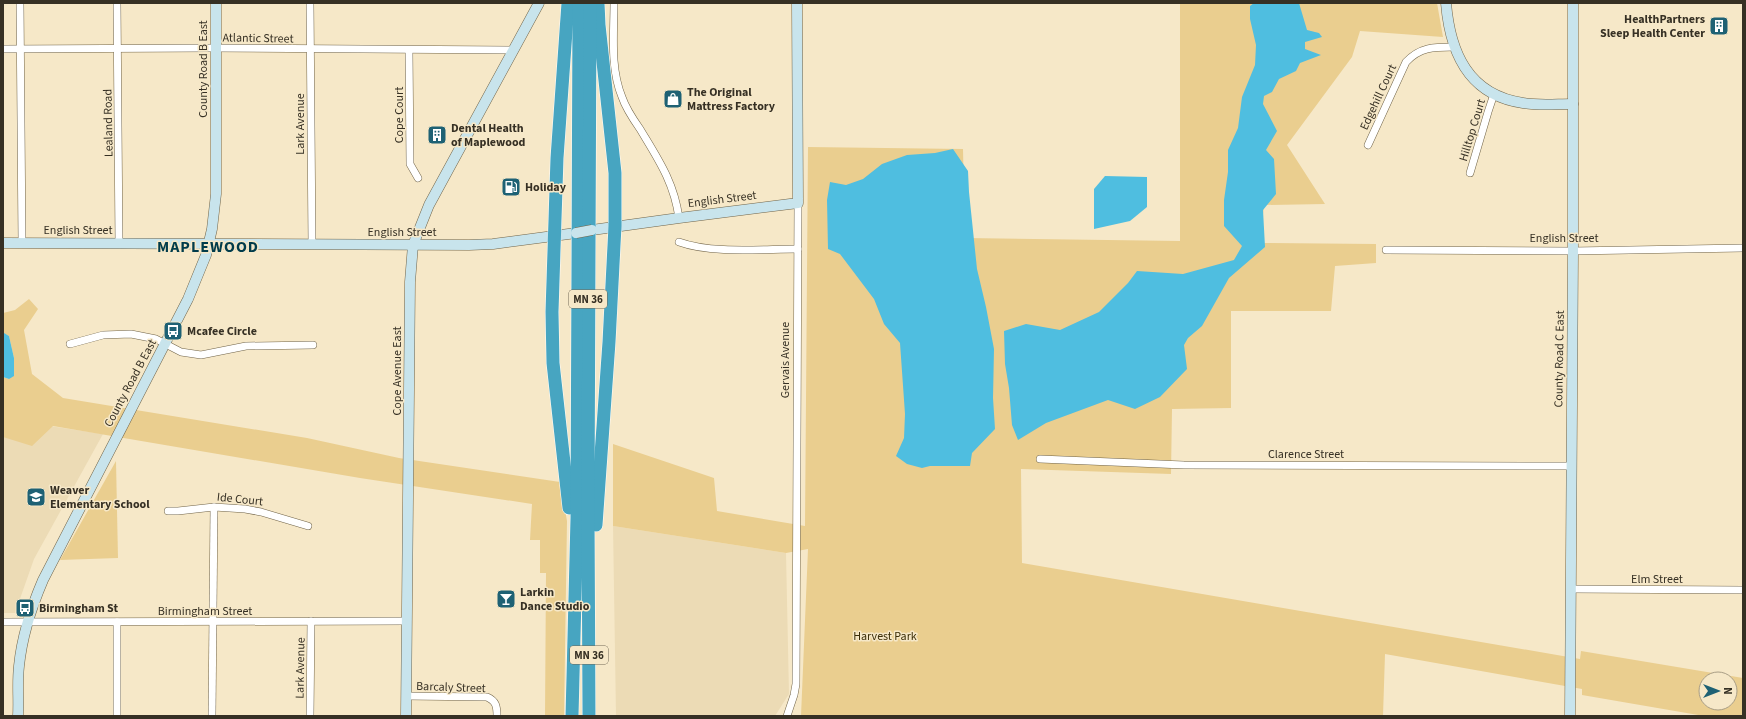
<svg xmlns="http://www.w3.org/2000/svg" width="1746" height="719" font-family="'Source Sans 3',sans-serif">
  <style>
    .built { fill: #ecdbb5 }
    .green { fill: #eace8f; fill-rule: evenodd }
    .water { fill: #4fbee0 }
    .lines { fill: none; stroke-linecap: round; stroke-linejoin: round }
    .street-casing { stroke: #716448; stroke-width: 8 }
    .secondary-casing { stroke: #716448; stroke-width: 11 }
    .highway-casing { stroke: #fff; stroke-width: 14 }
    .street { stroke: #fff; stroke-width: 7 }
    .secondary { stroke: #c8e4ec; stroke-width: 10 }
    .highway { stroke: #47a5c1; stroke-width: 13 }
    .secondary-bridge-casing { stroke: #716448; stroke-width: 11; stroke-linecap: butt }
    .secondary-bridge { stroke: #c8e4ec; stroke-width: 10 }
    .labels { text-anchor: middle; stroke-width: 3; stroke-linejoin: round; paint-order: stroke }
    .shield { fill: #f6e8c8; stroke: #706755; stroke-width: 1 }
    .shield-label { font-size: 11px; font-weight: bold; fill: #363024 }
    .poi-label { font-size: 12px; font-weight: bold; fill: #363024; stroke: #f6e8c8; text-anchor: start }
    .street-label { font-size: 12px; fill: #363024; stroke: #f6e8c8 }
    .park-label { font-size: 12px; fill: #3b2d07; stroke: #f6e8c8 }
    .district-label { font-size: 16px; font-weight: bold; letter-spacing: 1px; fill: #013c4b; stroke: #f6e8c8 }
  </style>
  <rect width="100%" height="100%" fill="#f6e8c8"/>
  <g class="built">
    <path d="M3,419L103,434L34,559L15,613H3Z"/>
    <path d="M613,526L786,553L789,694L775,716H616Z"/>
  </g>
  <g class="green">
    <path d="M1180,3H1437L1443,37L1360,31L1352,57L1287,145L1325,204L1264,205L1260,243L1376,244V263L1335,266L1331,311H1231V408L1172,409L1171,474L1021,469L1022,563L1580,659L1581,651L1743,678V716H1704L1582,695V689L1385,654L1383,716H801L808,549L786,553L613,526V444L714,478L717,511L805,526L808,147L963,149L965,238L1180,241ZM1706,679H1730V703H1706Z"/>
    <path d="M29,299L38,309L24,330L32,374L63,398L307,438L399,458L560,482L567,521L564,716H545L546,573H540V540H530L532,504L360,478L53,426L32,446L3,437V377L9,379L14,358L9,336L3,333V313L15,310Z"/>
    <path d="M116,461L118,558L60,560Z"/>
  </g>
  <g class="water">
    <path d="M1254,3H1299L1307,30L1319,33L1322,37L1305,42V49L1321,55L1300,63L1296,71L1279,79L1272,92L1264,96L1263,104L1277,131L1266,150L1274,159L1276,194L1263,210L1265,247L1229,278L1202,326L1188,338L1184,345L1187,369L1160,397L1135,409L1108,400L1046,423L1018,440L1012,425L1009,388L1005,364L1004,331L1026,324L1060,330L1099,312L1128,283L1137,271L1183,274L1234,260L1242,246L1224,226V200L1228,172V150L1238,128L1242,97L1255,65L1256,45L1250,19V6Z"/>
    <path d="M953,149L968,171L969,192L977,269L986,307L994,349L993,398L995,429L972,453L970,466H930L922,468L907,464L896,456L904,438L905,414L900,343L884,324L874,299L840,254L828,249L827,200L830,182L846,185L863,179L882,164L907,155L935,153Z"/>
    <path d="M1105,176L1147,177V207L1130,221L1094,229V189Z"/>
    <path d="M4,333L9,336L14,358V376L9,379L3,377Z"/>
  </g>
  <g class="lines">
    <defs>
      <g id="street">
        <path d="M20,3L22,243"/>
        <path d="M117,3L119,244"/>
        <path d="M310,3L312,245"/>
        <path d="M614,3C614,34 610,68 622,97C626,109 633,119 640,129C658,159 674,182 679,218"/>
        <path d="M3,49L209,48L514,50"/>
        <path d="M409,50L410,164L418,178"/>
        <path d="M1368,145L1406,62C1420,47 1434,47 1453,47"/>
        <path d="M1470,173L1488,112L1494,94"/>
        <path d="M679,242C712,254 762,249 798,249"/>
        <path d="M1386,250L1573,251L1743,248"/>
        <path d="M70,344L103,335L131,334L156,339L181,352L201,355L246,346L313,345"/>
        <path d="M1040,459L1184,465L1571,466"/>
        <path d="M168,511H178L214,507L245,509L261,512L308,526"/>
        <path d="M1570,589L1743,590"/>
        <path d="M3,622L407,621"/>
        <path d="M406,696L487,697C496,701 497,706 497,716"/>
        <path d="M117,716V622"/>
        <path d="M212,716L214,507"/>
        <path d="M310,716L311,621"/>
        <path d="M787,716L794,695L796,684L798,203"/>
      </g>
      <g id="secondary">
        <path d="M1446,3C1450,52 1468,95 1523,103C1539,106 1556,104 1573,104"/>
        <path d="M592,230L679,218L798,203L797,3"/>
        <path d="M3,243L469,245L493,244L576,233"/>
        <path d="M18,716C19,700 17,683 19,666C22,636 31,608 43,580L188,299L206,255L212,229L216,194V3"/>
        <path d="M406,716L410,282L413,245L429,205L539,3"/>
        <path d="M1570,716L1573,251V3"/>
      </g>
      <g id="highway">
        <path d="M568,3L557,158L552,312L553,363L569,508"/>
        <path d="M596,525L609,342L615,226V173L599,25L598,3"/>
        <path d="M572,716L577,518L579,3"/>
        <path d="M589,716L588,508L590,3"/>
      </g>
    </defs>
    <use href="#street" class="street-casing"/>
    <use href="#secondary" class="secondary-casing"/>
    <use href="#highway" class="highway-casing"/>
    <use href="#street" class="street"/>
    <use href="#secondary" class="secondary"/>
    <use href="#highway" class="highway"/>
    <defs>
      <path id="secondary-bridge" d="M576,233L592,230"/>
    </defs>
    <use href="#secondary-bridge" class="secondary-bridge-casing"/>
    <use href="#secondary-bridge" class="secondary-bridge"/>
  </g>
  <defs>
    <symbol id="building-square" viewBox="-11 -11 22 22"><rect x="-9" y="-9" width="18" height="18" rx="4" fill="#1e6174" stroke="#f6e8c8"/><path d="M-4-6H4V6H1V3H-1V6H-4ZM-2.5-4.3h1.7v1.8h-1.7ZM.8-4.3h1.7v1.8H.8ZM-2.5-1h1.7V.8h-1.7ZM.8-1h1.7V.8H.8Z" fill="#fff"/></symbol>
    <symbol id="shop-square" viewBox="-11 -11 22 22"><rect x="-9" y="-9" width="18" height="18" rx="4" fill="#1e6174" stroke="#f6e8c8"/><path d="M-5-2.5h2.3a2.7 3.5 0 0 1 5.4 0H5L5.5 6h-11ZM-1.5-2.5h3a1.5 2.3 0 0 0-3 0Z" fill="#fff"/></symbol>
    <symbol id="fuel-square" viewBox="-11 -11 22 22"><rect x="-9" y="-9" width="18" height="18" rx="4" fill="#1e6174" stroke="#f6e8c8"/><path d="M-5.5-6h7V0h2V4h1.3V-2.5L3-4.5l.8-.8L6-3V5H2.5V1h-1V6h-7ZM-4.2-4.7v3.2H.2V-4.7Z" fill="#fff"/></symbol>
    <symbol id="bus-square" viewBox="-11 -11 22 22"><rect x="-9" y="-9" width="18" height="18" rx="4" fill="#1e6174" stroke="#f6e8c8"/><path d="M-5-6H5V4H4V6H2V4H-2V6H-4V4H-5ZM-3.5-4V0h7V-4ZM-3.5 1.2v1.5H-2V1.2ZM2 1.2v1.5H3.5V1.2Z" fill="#fff"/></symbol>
    <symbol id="school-square" viewBox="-11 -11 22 22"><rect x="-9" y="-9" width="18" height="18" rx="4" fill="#1e6174" stroke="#f6e8c8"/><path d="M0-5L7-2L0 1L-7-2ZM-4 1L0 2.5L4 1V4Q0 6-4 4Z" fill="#fff"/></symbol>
    <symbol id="bar-square" viewBox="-11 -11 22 22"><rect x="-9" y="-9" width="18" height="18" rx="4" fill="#1e6174" stroke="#f6e8c8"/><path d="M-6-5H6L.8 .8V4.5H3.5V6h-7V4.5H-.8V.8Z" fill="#fff"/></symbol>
  </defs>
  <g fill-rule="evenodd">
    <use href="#building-square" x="1708" y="15" width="22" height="22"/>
    <use href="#shop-square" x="662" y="88" width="22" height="22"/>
    <use href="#building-square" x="426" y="124" width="22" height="22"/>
    <use href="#fuel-square" x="500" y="176" width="22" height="22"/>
    <use href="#bus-square" x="162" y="320" width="22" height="22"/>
    <use href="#school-square" x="25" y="486" width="22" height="22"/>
    <use href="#bar-square" x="495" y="588" width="22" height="22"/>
    <use href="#bus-square" x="14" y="597" width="22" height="22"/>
  </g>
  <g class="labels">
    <g class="shield">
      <rect x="569" y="290" width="38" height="18" rx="3"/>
      <rect x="570" y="646" width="38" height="18" rx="3"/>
    </g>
    <g class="shield-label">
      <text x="588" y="303">MN 36</text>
      <text x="589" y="659">MN 36</text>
    </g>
    <g class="poi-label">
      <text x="1705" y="23" text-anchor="end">HealthPartners<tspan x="1705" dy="14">Sleep Health Center</tspan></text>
      <text x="687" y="96">The Original<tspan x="687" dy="14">Mattress Factory</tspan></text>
      <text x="451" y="132">Dental Health<tspan x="451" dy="14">of Maplewood</tspan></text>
      <text x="525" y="191">Holiday</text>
      <text x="187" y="335">Mcafee Circle</text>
      <text x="50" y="494">Weaver<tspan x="50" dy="14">Elementary School</tspan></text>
      <text x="520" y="596">Larkin<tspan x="520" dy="14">Dance Studio</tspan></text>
      <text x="39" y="612">Birmingham St</text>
    </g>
    <g class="street-label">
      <text transform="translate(258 38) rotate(1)" y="4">Atlantic Street</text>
      <text transform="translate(203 69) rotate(-90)" y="4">County Road B East</text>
      <text transform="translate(1378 97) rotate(-65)" y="4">Edgehill Court</text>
      <text transform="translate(399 115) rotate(-90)" y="4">Cope Court</text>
      <text transform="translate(108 123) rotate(-91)" y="4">Lealand Road</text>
      <text transform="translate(300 124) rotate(-90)" y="4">Lark Avenue</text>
      <text transform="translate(1472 130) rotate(-73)" y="4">Hilltop Court</text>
      <text transform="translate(722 199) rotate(-7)" y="4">English Street</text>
      <text x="78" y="234">English Street</text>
      <text x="402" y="236">English Street</text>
      <text x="1564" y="242">English Street</text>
      <text transform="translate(1559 359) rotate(-89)" y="4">County Road C East</text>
      <text transform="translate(785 360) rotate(-90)" y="4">Gervais Avenue</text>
      <text transform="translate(397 371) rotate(-90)" y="4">Cope Avenue East</text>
      <text transform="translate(130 383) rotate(-62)" y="4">County Road B East</text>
      <text x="1306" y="458">Clarence Street</text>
      <text transform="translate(240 499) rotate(6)" y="4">Ide Court</text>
      <text x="1657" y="583">Elm Street</text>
      <text x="205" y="615">Birmingham Street</text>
      <text transform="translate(300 668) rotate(-89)" y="4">Lark Avenue</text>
      <text transform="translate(451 687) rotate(2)" y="4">Barcaly Street</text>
    </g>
    <g class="park-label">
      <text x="885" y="640">Harvest Park</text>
    </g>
    <g class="district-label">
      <text x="208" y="252">MAPLEWOOD</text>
    </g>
  </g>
  <rect width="1746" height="719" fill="none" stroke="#363024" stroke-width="8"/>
  <g transform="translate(1718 691) rotate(90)"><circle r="19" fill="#f6e8c8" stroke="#a99e86"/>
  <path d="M0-3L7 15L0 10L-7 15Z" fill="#1e6174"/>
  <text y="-6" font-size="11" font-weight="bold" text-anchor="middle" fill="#363024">N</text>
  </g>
</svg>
